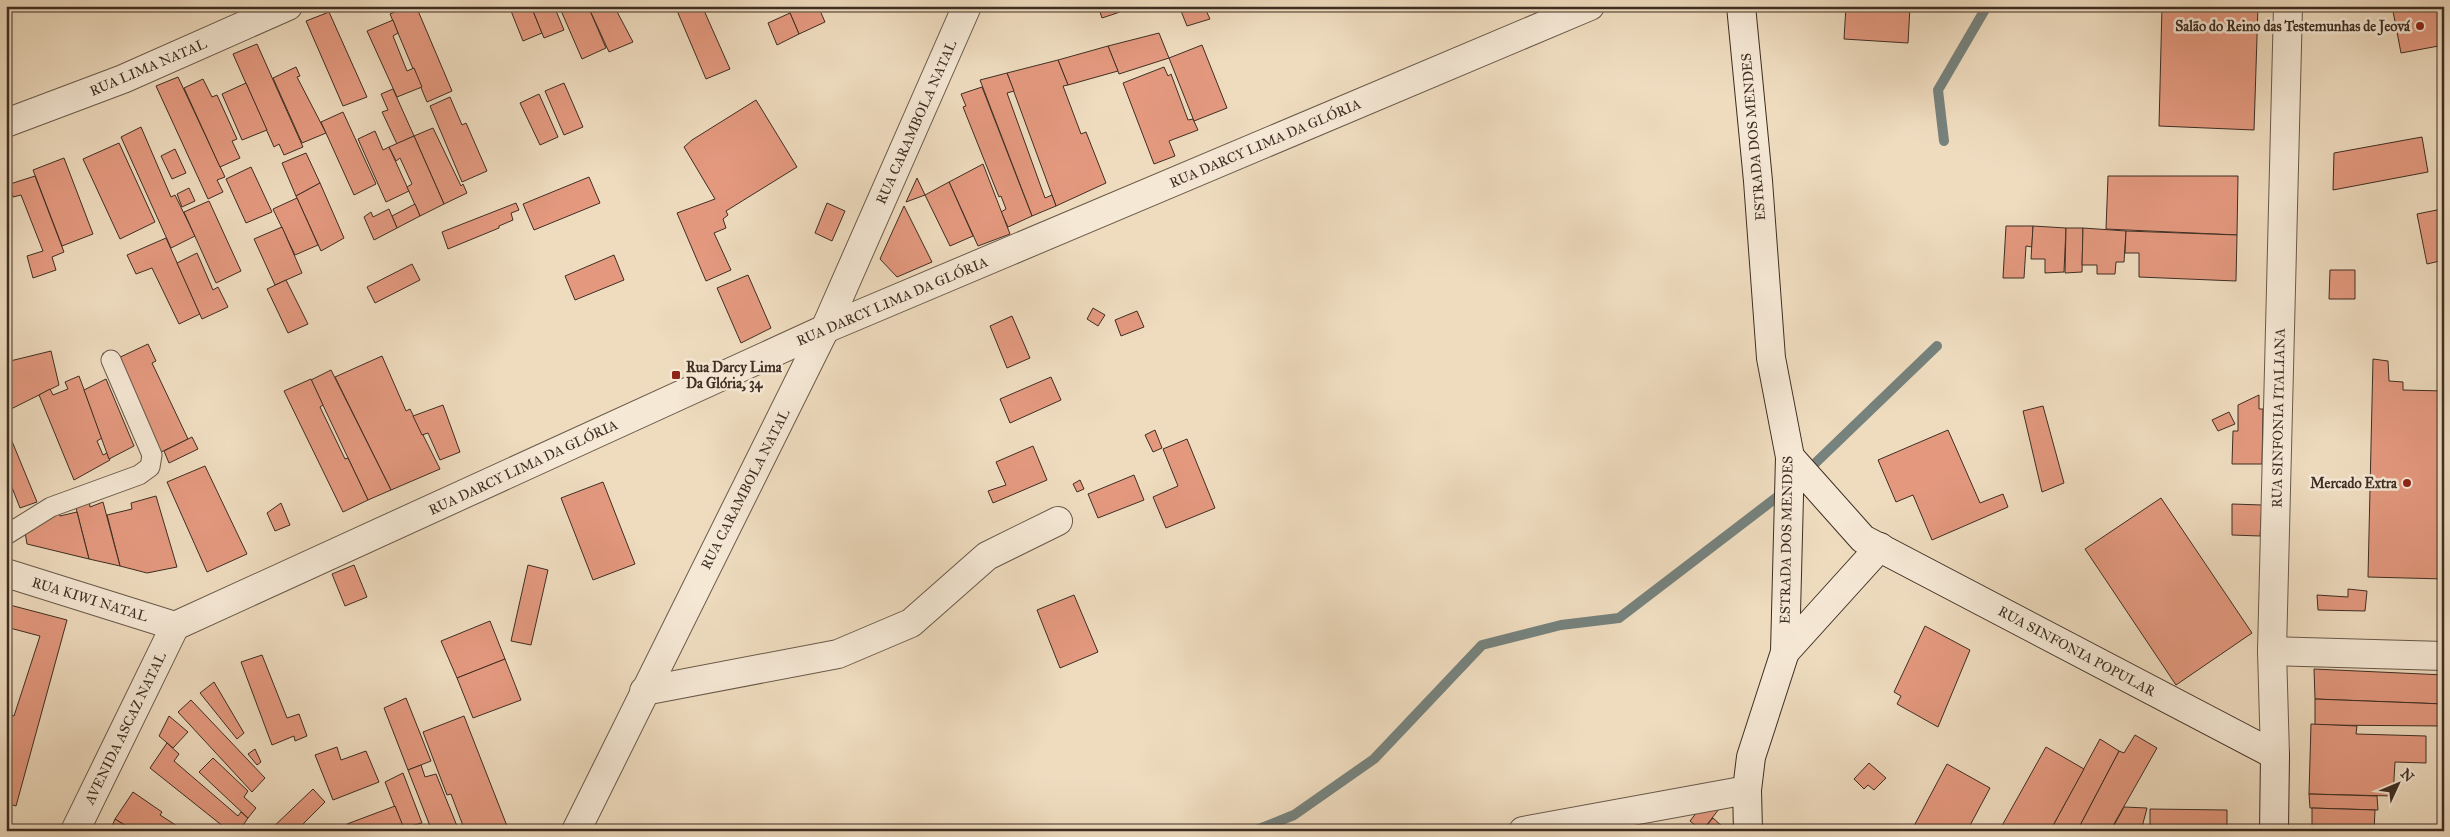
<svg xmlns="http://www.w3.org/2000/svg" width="2450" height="837" font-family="'IM FELL Great Primer',serif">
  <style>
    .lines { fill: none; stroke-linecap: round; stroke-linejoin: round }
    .stream { stroke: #76827d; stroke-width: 10 }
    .building { fill: #e4997f; stroke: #3e2e23 }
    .lane-casing { stroke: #6a5a4a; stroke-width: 21 }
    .street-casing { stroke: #6a5a4a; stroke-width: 30 }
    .secondary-casing { stroke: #3e2e23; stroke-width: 30 }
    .lane { stroke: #f5e8d5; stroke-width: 19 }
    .street { stroke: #f5e8d5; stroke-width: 28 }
    .secondary { stroke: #f5e8d5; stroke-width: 28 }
    .poi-dot { fill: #8f2418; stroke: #f5e8d5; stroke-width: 2 }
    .labels { text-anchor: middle; stroke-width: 5; stroke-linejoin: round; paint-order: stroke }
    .poi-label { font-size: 14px; font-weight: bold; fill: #3e2e23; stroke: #f5e8d5; text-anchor: end }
    .street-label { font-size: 14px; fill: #3e2e23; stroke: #f5e8d5 }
  </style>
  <rect width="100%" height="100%" fill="#efdcbf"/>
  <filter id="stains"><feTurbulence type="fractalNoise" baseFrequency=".004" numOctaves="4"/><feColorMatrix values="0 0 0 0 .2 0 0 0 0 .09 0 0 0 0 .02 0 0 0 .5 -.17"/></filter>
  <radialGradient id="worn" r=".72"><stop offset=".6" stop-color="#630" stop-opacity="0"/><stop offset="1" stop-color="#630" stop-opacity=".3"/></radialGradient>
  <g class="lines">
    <g class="stream">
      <path d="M1944,141L1938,90L1987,6"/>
      <path d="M1805,473L1937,346"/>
      <path d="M1254,831L1294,815L1374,759L1482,645L1561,625L1619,618L1785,491"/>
    </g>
  </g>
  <g class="building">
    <path d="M409,6H416L452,91L427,102L390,14Z"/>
    <path d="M509,6H531L542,33L523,41Z"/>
    <path d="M531,6H554L564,30L544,38Z"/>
    <path d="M559,6H588L606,48L582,59Z"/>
    <path d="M588,6H614L633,42L609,52Z"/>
    <path d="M675,6H702L730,69L706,79Z"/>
    <path d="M787,6H818L825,22L799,34Z"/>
    <path d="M1098,6H1118L1120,12L1102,18Z"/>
    <path d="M1179,6H1204L1210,19L1187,26Z"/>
    <path d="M1846,6L1910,7L1908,43L1844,39Z"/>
    <path d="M2162,6H2258L2254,130L2159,126Z"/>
    <path d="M2392,6H2444V45L2401,53Z"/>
    <path d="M329,12L367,97L343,106L306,21Z"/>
    <path d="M790,13L799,34L777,45L768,23Z"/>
    <path d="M393,20L398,33L393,36L407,71L414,68L422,87L397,97L367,31Z"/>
    <path d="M1159,33L1169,58L1119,74L1108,46Z"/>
    <path d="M257,44L303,147L284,155L279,144L274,147L233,54Z"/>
    <path d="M1202,45L1227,108L1194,121L1169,58Z"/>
    <path d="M1108,46L1118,71L1068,85L1058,60Z"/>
    <path d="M1058,60L1068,85L1063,86L1081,134L1086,132L1106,183L1056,206L1007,73Z"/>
    <path d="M296,67L300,76L297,77L326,133L302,143L273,78Z"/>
    <path d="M1164,67L1168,76L1171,74L1188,120L1193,119L1198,130L1169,141L1175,156L1154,164L1123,83Z"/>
    <path d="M1007,73L1014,91L1007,93L1045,198L1052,195L1056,206L1032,216L980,80Z"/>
    <path d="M178,77L225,177L217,180L223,192L208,199L156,86Z"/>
    <path d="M203,79L212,97L217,95L237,139L232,141L240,158L220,167L184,88Z"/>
    <path d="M246,83L267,130L242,140L222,94Z"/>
    <path d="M564,83L583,127L564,135L545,91Z"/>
    <path d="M982,87L1032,216L1008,227L1001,212L1006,209L1001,196L999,197L963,107L966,106L961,94Z"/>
    <path d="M393,89L414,136L397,144L382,112L388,110L381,94Z"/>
    <path d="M539,94L558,137L540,145L520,103Z"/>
    <path d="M450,97L462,125L466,123L487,171L462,182L430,106Z"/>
    <path d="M756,100L797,167L726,211L728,215L723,219L726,228L714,233L731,270L706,281L677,213L715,199L684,147L692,140Z"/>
    <path d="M343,112L376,184L354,195L321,122Z"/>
    <path d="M141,127L171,197L175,195L195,236L171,248L121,137Z"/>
    <path d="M433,128L461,186L463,184L467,193L444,204L414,136Z"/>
    <path d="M375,131L383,150L389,147L409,191L386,202L358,139Z"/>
    <path d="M414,136L444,204L420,216L407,187L412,184L400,158L396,161L389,147Z"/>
    <path d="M2422,137L2428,172L2333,190L2334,153Z"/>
    <path d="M119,143L155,222L120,239L83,159Z"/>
    <path d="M175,149L186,173L172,179L161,156Z"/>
    <path d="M306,153L320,183L296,196L282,163Z"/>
    <path d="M64,158L93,234L62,246L33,170Z"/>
    <path d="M983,164L1010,234L978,246L949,182Z"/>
    <path d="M251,167L272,212L246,223L226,179Z"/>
    <path d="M6,170L12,193L6,195Z"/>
    <path d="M35,176L64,252L52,257L56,270L33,278L27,256L43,251L21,195L13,197L10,184Z"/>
    <path d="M2108,176H2238L2237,235L2106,229Z"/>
    <path d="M589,177L600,203L534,230L523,204Z"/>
    <path d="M917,178L925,195L906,202Z"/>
    <path d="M949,182L973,236L950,246L925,195Z"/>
    <path d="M320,183L344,238L321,251L296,196Z"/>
    <path d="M189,188L195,201L182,207L177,194Z"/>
    <path d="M297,198L318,245L295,255L273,209Z"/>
    <path d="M209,201L241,271L216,283L184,212Z"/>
    <path d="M516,203L519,210L511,213L513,220L499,226V228L448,249L442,232Z"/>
    <path d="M827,203L845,211L832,241L815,233Z"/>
    <path d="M415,204L420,216L397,228L392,216Z"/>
    <path d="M904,206L932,262L897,277L880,259Z"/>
    <path d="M389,209L397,228L374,240L364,217L371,212L373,217Z"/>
    <path d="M2442,209L2444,260L2427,264L2417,214Z"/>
    <path d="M2006,226H2033L2032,247L2026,246L2024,278H2003Z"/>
    <path d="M2033,226L2066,228L2064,272L2045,273V259H2031Z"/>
    <path d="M282,227L302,273L275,285L254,239Z"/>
    <path d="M2066,228H2083L2082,272L2065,273Z"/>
    <path d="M2083,228L2126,231L2124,262H2116L2115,274H2097V265H2082Z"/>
    <path d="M2126,231L2237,235L2236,281L2139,277V253H2125Z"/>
    <path d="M166,238L200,314L179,324L152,268L136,274L127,255Z"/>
    <path d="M197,253L213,290L218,287L228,307L202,319L177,263Z"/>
    <path d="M614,255L624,280L575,300L565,276Z"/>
    <path d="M412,264L420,280L375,303L367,287Z"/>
    <path d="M2330,270H2355V299H2329Z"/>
    <path d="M748,275L771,328L741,343L717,288Z"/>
    <path d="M286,280L308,324L288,333L267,289Z"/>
    <path d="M1093,308L1105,315L1098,326L1087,319Z"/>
    <path d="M1137,311L1144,327L1121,336L1115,320Z"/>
    <path d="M1012,316L1030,358L1007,368L990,326Z"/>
    <path d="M148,344L156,361L152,363L188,439L157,454L114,360Z"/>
    <path d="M51,351L59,385L11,409L6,362Z"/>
    <path d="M382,356L406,411L410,409L440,469L391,490L335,377Z"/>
    <path d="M2373,359L2388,361L2389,381L2403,382V390L2444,391V579L2368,577Z"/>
    <path d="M331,370L391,490L368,500L311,380Z"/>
    <path d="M79,376L102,438L97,441L103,455L107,453L110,460L74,480L39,395L50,389L53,395L68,389L65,382Z"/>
    <path d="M1051,377L1061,400L1010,423L1000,399Z"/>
    <path d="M106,379L134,446L109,459L84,390Z"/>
    <path d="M311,379L323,405L320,407L345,459L348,458L368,500L343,512L284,391Z"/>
    <path d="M2259,395V409H2263L2262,464H2232L2233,431H2238V405Z"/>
    <path d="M443,405L460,452L440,460L428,433L422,435L413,416Z"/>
    <path d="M2043,406L2064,483L2042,492L2023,411Z"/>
    <path d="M2229,412L2235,424L2218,431L2212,420Z"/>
    <path d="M1155,430L1162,448L1153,452L1145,435Z"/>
    <path d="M1948,430L1980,503L2003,494L2008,507L1932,540L1913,495L1896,502L1878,460Z"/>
    <path d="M6,434H9L37,502L20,508L11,485L8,487L6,483Z"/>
    <path d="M192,437L198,449L169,463L164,451Z"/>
    <path d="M1187,439L1215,508L1166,528L1153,497L1178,486L1163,449Z"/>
    <path d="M1033,446L1047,480L993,503L988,491L1006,485L996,462Z"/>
    <path d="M205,466L247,554L207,572L167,482Z"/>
    <path d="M1134,475L1144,500L1098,518L1088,494Z"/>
    <path d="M1080,480L1084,489L1077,492L1073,484Z"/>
    <path d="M603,482L635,564L593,580L561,498Z"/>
    <path d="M156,496L177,567L147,573L120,566L107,515L132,509L131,503Z"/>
    <path d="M2161,498L2252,633L2176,685L2085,549Z"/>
    <path d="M89,499L90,507L103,502L120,566L89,559L75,504Z"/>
    <path d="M281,503L290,525L275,531L267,513Z"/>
    <path d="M2232,504L2262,505L2260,536L2232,535Z"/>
    <path d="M58,507L60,516L77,512L89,559L27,544L24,526Z"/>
    <path d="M354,565L367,597L345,606L332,574Z"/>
    <path d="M528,565L548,570L531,645L511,641Z"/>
    <path d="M2348,589L2367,591L2365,611L2318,610L2317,595L2348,597Z"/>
    <path d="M1074,595L1098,652L1060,668L1037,610Z"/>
    <path d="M6,604L67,620L16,806L6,803V713L14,716L40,636L6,627Z"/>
    <path d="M490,621L505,659L457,678L441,641Z"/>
    <path d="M1925,626L1970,650L1938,727L1897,704L1901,696L1894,692Z"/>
    <path d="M262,655L287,718L299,714L307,736L295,741L294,736L272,745L241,662Z"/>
    <path d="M505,659L521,700L473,718L457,678Z"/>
    <path d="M2314,669L2444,675V704L2315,699Z"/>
    <path d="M214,682L244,733L237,739L200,693Z"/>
    <path d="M406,698L431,761L408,770L384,708Z"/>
    <path d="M2315,699L2444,704V726L2315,725Z"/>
    <path d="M191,700L265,778L252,792L178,712Z"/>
    <path d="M169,716L188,732L173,748L159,736Z"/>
    <path d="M464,716L507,826L495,831H465L451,794L447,795L423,732Z"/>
    <path d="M2311,724L2357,726L2356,734L2426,736V763L2395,762L2393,796L2309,794Z"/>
    <path d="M2135,735L2157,748L2110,831H2077L2119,751L2124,753Z"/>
    <path d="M2100,739L2119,751L2077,831H2050Z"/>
    <path d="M167,743L179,754L174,761L238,816L241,812L248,818L239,831H229L150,768Z"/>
    <path d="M337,747L341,760L366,751L379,782L333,800L315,755Z"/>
    <path d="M2046,747L2084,769L2050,831H1999Z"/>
    <path d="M255,749L261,762L257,765L248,754Z"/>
    <path d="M213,758L248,791L244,797L256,808L248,818L199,772Z"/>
    <path d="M1869,763L1886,778L1874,790L1868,785L1864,789L1854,779Z"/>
    <path d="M1947,764L1990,788L1967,831H1923L1914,826Z"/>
    <path d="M421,765L425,777L436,774L459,831H432L408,770Z"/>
    <path d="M403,773L422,823L403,828L385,782Z"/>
    <path d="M313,789L325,802L296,831H269Z"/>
    <path d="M133,792L162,812L160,815L185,831H134L115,819Z"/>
    <path d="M2309,794L2377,796L2378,810L2310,808Z"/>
    <path d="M1707,799L1719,809L1702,831L1690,821Z"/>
    <path d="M395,806L403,826L397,829L398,831H350L347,824Z"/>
    <path d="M2124,807L2147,808L2141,831H2111Z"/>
    <path d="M2312,808L2375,810L2374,830L2312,828Z"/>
    <path d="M2150,809L2227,810V831H2150Z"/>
    <path d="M1713,818L1723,827L1724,831H1702Z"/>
    <path d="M115,819L134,831H110Z"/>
    <path d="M2312,828L2371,830V831H2312Z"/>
  </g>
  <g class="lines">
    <defs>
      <path id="lane" d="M6,535L51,507L139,475L150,467L152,455L111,360"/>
      <g id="street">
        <path d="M6,123L123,79L288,6"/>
        <path d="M6,573L175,626"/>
        <path d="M175,626L825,329L1590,6"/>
        <path d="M2272,651L2444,656"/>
        <path d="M644,691L838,654L911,623L987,556L1058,521"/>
        <path d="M2275,755L2272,651L2288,6"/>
        <path d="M75,831L175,626"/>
        <path d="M576,831L825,329L967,6"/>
        <path d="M1523,831L1747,790"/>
      </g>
      <g id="secondary">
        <path d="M1741,6L1758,181L1771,358L1790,457L1785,652L1751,757L1747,790L1748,831"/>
        <path d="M1790,457L1863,539L2275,755L2274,831"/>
        <path d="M1785,652L1880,547"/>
      </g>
    </defs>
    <use href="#lane" class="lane-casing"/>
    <use href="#street" class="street-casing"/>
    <use href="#secondary" class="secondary-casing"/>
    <use href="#lane" class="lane"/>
    <use href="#street" class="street"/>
    <use href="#secondary" class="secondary"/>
  </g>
  <g class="poi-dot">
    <circle cx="2420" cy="26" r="5"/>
    <rect x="671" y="370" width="10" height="10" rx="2.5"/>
    <circle cx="2407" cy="483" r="5"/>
  </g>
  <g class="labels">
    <g class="poi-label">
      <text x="2410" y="31">Salão do Reino das Testemunhas de Jeová</text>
      <text x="686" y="372" text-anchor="start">Rua Darcy Lima<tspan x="686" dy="16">Da Glória, 34</tspan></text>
      <text x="2397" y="488">Mercado Extra</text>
    </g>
    <g class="street-label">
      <text transform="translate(148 67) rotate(-23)" y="5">RUA LIMA NATAL</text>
      <text transform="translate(916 122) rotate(-66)" y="5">RUA CARAMBOLA NATAL</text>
      <text transform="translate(1753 137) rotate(-95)" y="5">ESTRADA DOS MENDES</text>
      <text transform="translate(1265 143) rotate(-23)" y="5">RUA DARCY LIMA DA GLÓRIA</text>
      <text transform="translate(892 301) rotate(-23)" y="5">RUA DARCY LIMA DA GLÓRIA</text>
      <text transform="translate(2278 418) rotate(-89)" y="5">RUA SINFONIA ITALIANA</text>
      <text transform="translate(523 467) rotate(-25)" y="5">RUA DARCY LIMA DA GLÓRIA</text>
      <text transform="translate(745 489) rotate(-63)" y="5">RUA CARAMBOLA NATAL</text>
      <text transform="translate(1786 540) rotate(-89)" y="5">ESTRADA DOS MENDES</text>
      <text transform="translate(90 599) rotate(17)" y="5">RUA KIWI NATAL</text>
      <text transform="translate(2077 651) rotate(28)" y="5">RUA SINFONIA POPULAR</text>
      <text transform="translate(125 728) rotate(-64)" y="5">AVENIDA ASCAZ NATAL</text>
    </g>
  </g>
  <rect width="2450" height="837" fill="none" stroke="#efdcbf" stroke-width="25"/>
  <rect x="8" y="8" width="2435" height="822" fill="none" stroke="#3e2e23" stroke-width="2.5"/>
  <rect x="12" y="12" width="2425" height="812" fill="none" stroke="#3e2e23"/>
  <g transform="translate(2398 784) rotate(46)" stroke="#f5e8d5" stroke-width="4" paint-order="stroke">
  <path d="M0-4L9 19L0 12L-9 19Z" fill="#3e2e23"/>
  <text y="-8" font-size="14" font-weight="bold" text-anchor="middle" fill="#3e2e23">N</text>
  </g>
  <rect width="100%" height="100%" filter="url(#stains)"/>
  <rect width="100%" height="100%" fill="url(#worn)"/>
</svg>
